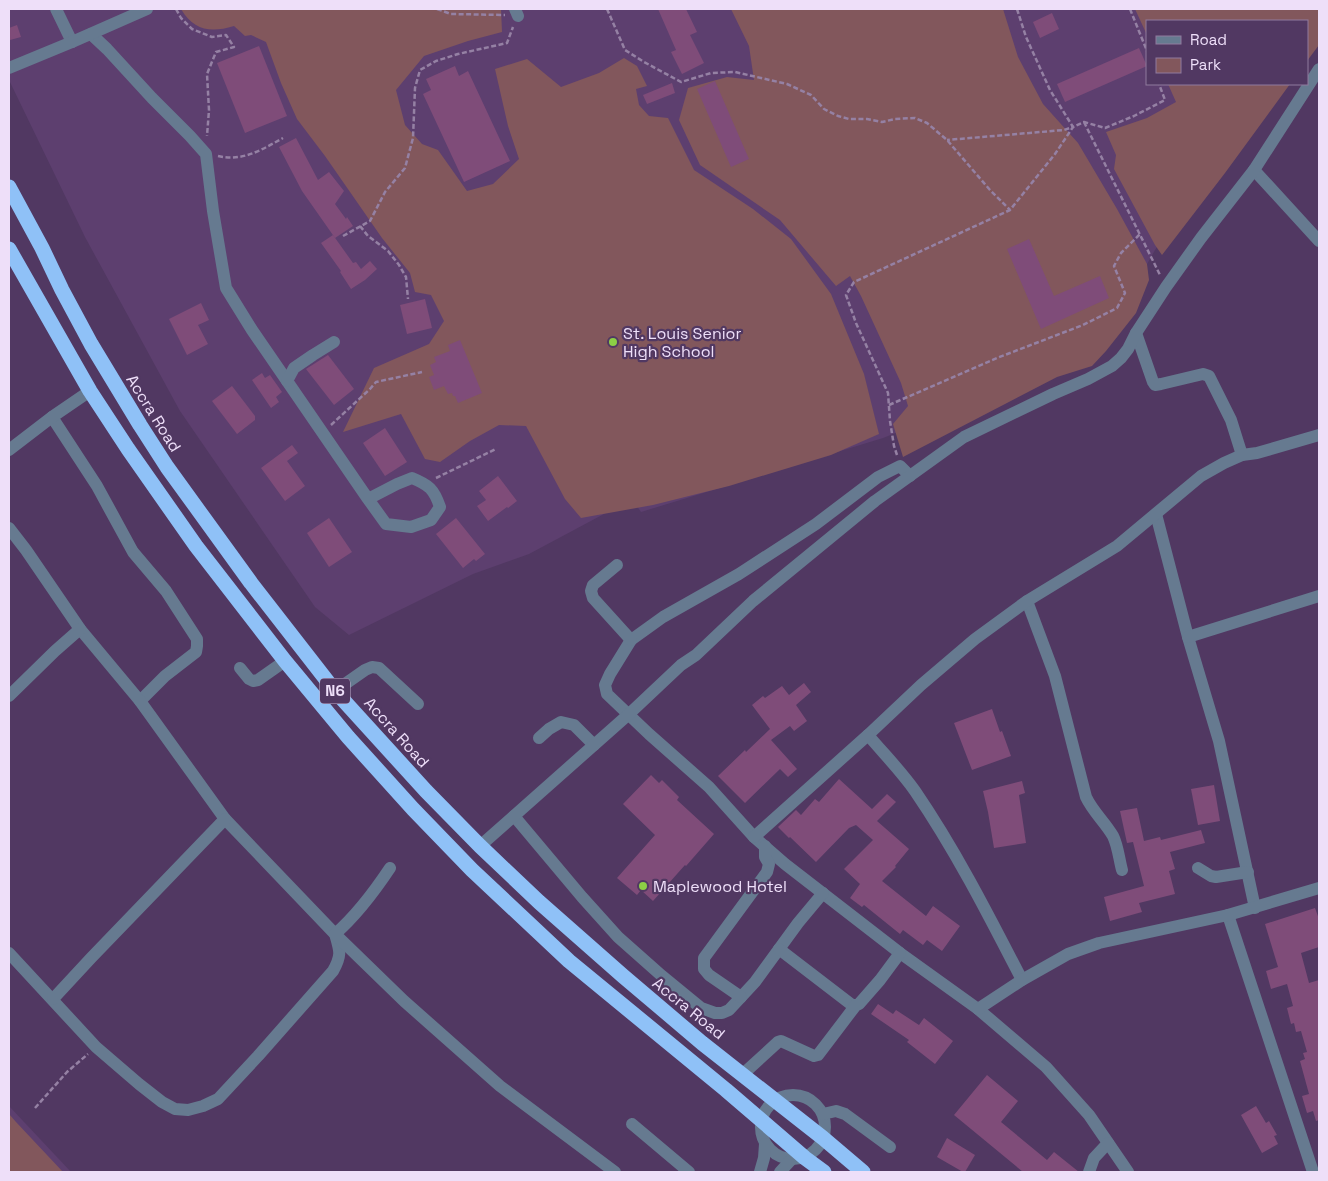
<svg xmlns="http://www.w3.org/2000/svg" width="1328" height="1181" font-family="'Space Grotesk',sans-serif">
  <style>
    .built { fill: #5d3f6f }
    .green { fill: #82575c }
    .building { fill: #7f4c79 }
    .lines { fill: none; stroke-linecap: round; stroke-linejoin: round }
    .path { stroke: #9581a4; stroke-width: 2.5; stroke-dasharray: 5 2.5; stroke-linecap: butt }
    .minor { stroke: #667a90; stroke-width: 12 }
    .highway { stroke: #8fc1f7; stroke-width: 15 }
    .poi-dot { fill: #8cce45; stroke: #513862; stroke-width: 2 }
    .labels { text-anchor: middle; stroke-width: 4.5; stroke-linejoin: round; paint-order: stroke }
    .shield { fill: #513862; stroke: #bfadcc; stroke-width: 1 }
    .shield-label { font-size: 15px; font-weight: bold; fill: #eedff9 }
    .poi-label { font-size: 16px; fill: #eedff9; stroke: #513862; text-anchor: start }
    .street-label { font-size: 16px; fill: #eedff9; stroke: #513862 }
  </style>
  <rect width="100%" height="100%" fill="#513862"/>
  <g class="built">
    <path d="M9,9H1311L1147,21V84H1262L1155,250L1134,287L1050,372L883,438L641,512L632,499L529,554L473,574L349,635L315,607L180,411L85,237L9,80Z"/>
    <path d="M9,1106L71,1172H9Z"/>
  </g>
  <g class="green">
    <path d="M181,9H501L502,32L468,41L424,56L396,90L405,125L422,144L438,150L467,191L493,184L519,159L508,126L495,69L527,59L561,87L599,73L624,58L637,66L647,86L636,89L639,105L649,116L668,118L694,170L753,209L791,239L831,294L864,374L879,434L831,455L729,486L653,505L581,518L565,499L526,426L499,425L470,441L440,462L425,459L401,414L343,432L374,368L429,344L444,321L431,295L415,292L410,273L382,238L325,156L297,119L281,83L266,42L251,35L245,36L234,26C211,33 194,31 181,9Z"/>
    <path d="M731,9H1003L1018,57L1043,104L1078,143L1117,209L1147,264L1149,280L1136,313L1106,351L1092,366L1057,377L903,457L893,424L908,406L901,383L861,296L850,276L836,286L780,220L700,165L679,120L688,88L727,77L754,80L749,46Z"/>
    <path d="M1135,9H1319V45L1307,61V21H1147V35Z"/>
    <path d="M1168,84H1290L1225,173L1162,255L1155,245L1114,169L1116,155L1106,132L1147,118L1176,102Z"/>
    <path d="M9,1114L16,1122L63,1172H9Z"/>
  </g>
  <g class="building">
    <path d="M658,9H686L697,32L690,35L704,63L682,74L671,52L676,50Z"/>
    <path d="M1052,13L1059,29L1040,38L1033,22Z"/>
    <path d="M17,25L21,37L10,40L9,28Z"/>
    <path d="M259,46L287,116L245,133L217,63Z"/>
    <path d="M1139,48L1147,66L1065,102L1057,84Z"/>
    <path d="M455,66L459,76L468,71L510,161L464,182L423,94L431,90L426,79Z"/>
    <path d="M715,81L749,159L731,167L697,89Z"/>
    <path d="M672,83L675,93L647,104L643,95Z"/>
    <path d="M296,138L318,180L329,172L344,191L335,204L346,219L347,217L353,226L335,238L302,191L279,147Z"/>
    <path d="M333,235L353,263L356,262L361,269L370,261L377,269L365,280L351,289L340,272L341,271L321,243Z"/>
    <path d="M1029,239L1054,296L1100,276L1109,298L1041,329L1007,249Z"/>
    <path d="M425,299L432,328L407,334L400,305Z"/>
    <path d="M201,303L209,320L198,325L208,344L187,355L169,319Z"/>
    <path d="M460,340L482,393L458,403L455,396H453L452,393L448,394L444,386L434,390L429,377L434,375L430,365L436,362L434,357L450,351L448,345Z"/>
    <path d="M328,355L354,389L334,405L306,369Z"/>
    <path d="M262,373L265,378L270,375L282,392L276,397L279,402L271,408L252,380Z"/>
    <path d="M232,386L255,416V420L237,434L212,401Z"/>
    <path d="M385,428L407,462L385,476L363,443Z"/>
    <path d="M292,445L298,453L287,461L305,486L285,501L261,468Z"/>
    <path d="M498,476L517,501L508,508L507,507L488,521L477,506L486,500L479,491Z"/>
    <path d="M329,518L352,552L329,567L307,533Z"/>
    <path d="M456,518L485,554L476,561L474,559L463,568L436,534Z"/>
    <path d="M804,683L811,692L796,705L807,721L794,731L790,726L771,740L797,769L788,777L780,769L745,803L718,776L745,750L746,752L770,729L752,705L763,696L765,698L782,686L789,695Z"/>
    <path d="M992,709L1000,732L1002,731L1011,756L972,770L954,723Z"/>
    <path d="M651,775L659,783L662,780L679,797L677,800L714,834L686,866L685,865L653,901L641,890L637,895L617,878L655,835L623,804Z"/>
    <path d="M839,779L872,809L887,794L896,802L877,821L909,849L895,866L896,867L882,881L926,916L933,906L960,926L942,951L927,940L923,945L903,930L900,934L864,905L862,907L850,898L860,884L844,869L873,840L856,825L849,828L816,862L790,837L789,838L778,827L796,810L801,815L815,799L819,802Z"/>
    <path d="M1022,781L1025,793L1019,795L1026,843L994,848L988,812L983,791Z"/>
    <path d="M1214,785L1220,821L1198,825L1191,789Z"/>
    <path d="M1137,808L1144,841L1160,837L1161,840L1201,830L1205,843L1170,852L1175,869L1169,871L1175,894L1139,903L1142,912L1110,921L1104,897L1144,886L1133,842L1127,843L1120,811Z"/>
    <path d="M1315,908L1319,919V947L1301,953L1309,983L1319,980V1120L1316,1121L1313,1111L1307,1113L1302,1096L1309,1094L1300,1061L1305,1059L1303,1053L1307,1052L1301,1031L1296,1032L1294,1023L1291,1024L1287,1008L1293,1006L1287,984L1271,989L1266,971L1278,967L1265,924Z"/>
    <path d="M878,1004L893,1014L896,1010L919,1025L924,1018L953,1041L935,1064L907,1042L909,1040L871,1014Z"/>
    <path d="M987,1075L1018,1101L1001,1122L1047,1160L1054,1152L1079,1172H1023L954,1115Z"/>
    <path d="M1256,1106L1266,1123L1269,1121L1277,1135L1274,1136L1278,1144L1262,1153L1241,1115Z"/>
    <path d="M947,1138L975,1155L965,1172H963L937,1157Z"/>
  </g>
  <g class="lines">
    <g class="path">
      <path d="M176,9L181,18L192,29L212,37L226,35L234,47L216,52L207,74L209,110L207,136"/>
      <path d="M437,9L451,14L505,15"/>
      <path d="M607,9L625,50L644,62L681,82L711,73L735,72L787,84L811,95L824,109L838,116L849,119H867L882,122L895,119L915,118L927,123L947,140L990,190L1010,210"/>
      <path d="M1017,9L1026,37L1050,90L1073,127L1084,122L1105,128L1134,116L1165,100L1159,84"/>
      <path d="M1130,9L1147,51"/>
      <path d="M1084,122L1160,275"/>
      <path d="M218,156C243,162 263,149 283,138"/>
      <path d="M360,226L368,236L388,251L399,265L406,277L408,299"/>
      <path d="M343,236L370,221L385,192L405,168L413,138L415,88L420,70L436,61L458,54L507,43L513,27"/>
      <path d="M889,405L997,358L1083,325L1117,308L1125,293L1114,266L1121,253L1140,234"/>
      <path d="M331,425L370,389L376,382L422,372"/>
      <path d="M897,455L894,446L890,421L888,393L856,323L846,295L854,282L1010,210L1055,154L1073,127L1064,130L947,140"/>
      <path d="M436,478L496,449"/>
      <path d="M35,1108L67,1072L88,1054"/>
    </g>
    <g class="minor">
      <path d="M56,9L72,42"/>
      <path d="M515,9L518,16"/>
      <path d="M91,34L107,49L152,98L190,136L206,154L213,211L226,288L252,330L368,499L386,524L411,527L431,520L440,507C434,489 429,485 412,478L397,484L368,499"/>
      <path d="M9,68L72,42L147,9"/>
      <path d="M1254,170L1319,241"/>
      <path d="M1136,333L1153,382L1155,385L1161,384L1203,374L1209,376L1231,420L1242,455"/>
      <path d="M287,381L294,368L313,355L334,342"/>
      <path d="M52,417L97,486L133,552L166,591L197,639V646L196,652L165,676L140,701"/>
      <path d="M9,450L52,417L90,391"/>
      <path d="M910,476L900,466L878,477L816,524L739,574L663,617L631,640L610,674L605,685L607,694L649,734L709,787L754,837L785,864L900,953L978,1009L1046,1067L1089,1115L1128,1172"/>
      <path d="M1156,514L1188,637L1219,741L1255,908"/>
      <path d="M9,528L26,550L80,629L140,701L225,819L335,934C340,951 342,955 333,971L258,1056L218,1099L203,1106L188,1110L175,1109L162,1102L139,1084L96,1047L9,953"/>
      <path d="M617,565L593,585L591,591L593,598L631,640"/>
      <path d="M1027,601L1055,676L1086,797C1093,812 1105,822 1113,836C1118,846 1119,859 1122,870"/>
      <path d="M1188,637L1319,596"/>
      <path d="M240,668L249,679L253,681L258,680L285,661"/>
      <path d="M335,691L365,670L372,667L379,668L418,704"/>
      <path d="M9,696L55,651L80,629"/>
      <path d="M868,735C884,754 901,771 915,791C956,851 989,916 1022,980"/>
      <path d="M539,738L549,729L561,722L574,725L594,745"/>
      <path d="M514,816L582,897L618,937L662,976L701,1008L715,1013H722L729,1010L755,982L798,923L823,893"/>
      <path d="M754,837L868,735L921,685L975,639L1027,601L1117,546L1201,476L1224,463L1242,455L1257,453L1319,435"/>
      <path d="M480,846L629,714L681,665L696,655L753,601L875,501L964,437L1053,394L1088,379L1112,366L1121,358L1128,349L1136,333L1166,287L1201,238L1254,170L1319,69"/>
      <path d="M390,868C374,892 357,915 335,934L404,1001L500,1086L615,1172"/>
      <path d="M1198,868L1211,876L1216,877L1248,872"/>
      <path d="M1228,915L1313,1172"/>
      <path d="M779,949L852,1005H856"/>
      <path d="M741,997L709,975L704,969V958L767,872L769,864L765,857V846"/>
      <path d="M53,999L91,958L225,819"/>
      <path d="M978,1009L1022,980L1068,954L1099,943L1228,915L1319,888"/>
      <path d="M743,1074L778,1042L781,1041L814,1056L818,1055L856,1005L859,1004L880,980L900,953"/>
      <circle cx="793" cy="1127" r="32"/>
      <path d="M823,1114L836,1111L845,1114L890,1147"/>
      <path d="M632,1124L689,1172"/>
      <path d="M760,1172L764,1158L765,1144"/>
      <path d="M780,1172L791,1160"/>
      <path d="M1089,1172L1094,1158L1108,1143"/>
    </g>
    <g class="highway">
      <path d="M9,187L42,248L62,290L91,344L140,425L167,467L251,583L335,691L426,791L480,846L539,902L623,976L702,1043L823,1138L863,1172"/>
      <path d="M9,249L90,391L128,449L196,546L285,661L348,737L413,809L472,870L569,961L726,1090L805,1158L824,1172"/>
    </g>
  </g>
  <g class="poi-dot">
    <circle cx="613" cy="342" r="5"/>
    <circle cx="643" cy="886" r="5"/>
  </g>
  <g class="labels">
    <rect class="shield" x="320" y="678.5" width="30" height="25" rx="4"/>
    <g class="shield-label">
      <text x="335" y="696">N6</text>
    </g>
    <g class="poi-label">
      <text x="623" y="339">St. Louis Senior<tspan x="623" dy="18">High School</tspan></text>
      <text x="653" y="892">Maplewood Hotel</text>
    </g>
    <g class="street-label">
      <text transform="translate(154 413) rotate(58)" y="6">Accra Road</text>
      <text transform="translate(397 732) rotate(48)" y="6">Accra Road</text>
      <text transform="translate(689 1008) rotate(39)" y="6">Accra Road</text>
    </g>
  </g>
  <rect width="1328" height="1181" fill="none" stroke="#eedff9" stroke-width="20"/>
  <rect x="1146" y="20" width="162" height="65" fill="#513862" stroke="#907b9e"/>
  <rect x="1156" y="36" width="25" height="8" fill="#667a90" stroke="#907b9e"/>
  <text x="1190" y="45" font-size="15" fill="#eedff9">Road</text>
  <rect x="1156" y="58" width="25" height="15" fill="#82575c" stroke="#907b9e"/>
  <text x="1190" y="70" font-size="15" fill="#eedff9">Park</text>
</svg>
